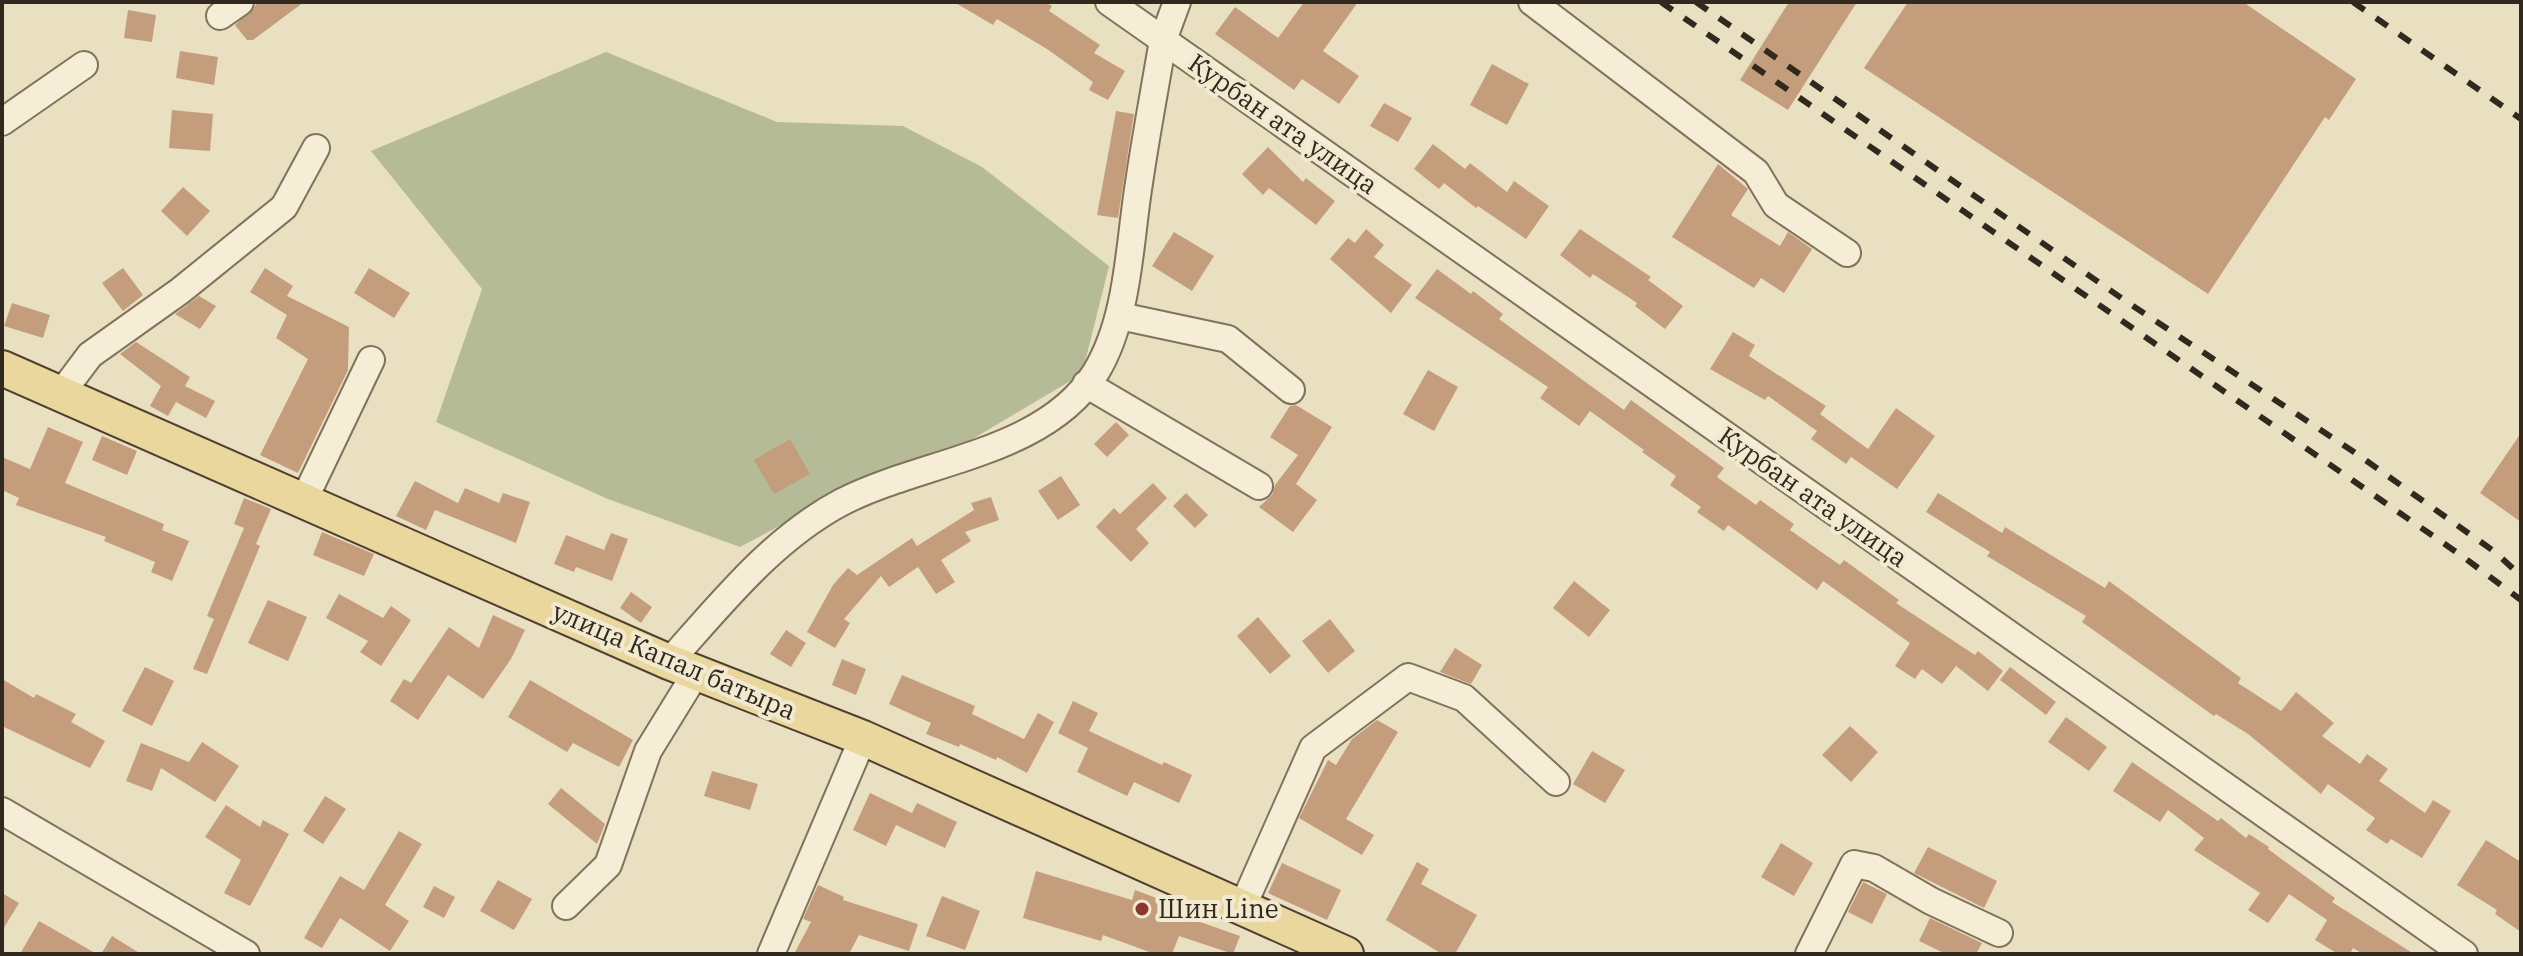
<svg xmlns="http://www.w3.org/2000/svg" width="2523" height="956" font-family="'IBM Plex Serif',serif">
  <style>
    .cemetery { fill: #b4bb96 }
    .building { fill: #c49e7c }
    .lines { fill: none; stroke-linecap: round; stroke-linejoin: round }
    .minor-casing { stroke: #81725b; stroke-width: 30 }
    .major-casing { stroke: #4f402f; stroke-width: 38 }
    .minor { stroke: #f5edd5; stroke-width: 26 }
    .major { stroke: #e9d79d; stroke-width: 34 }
    .rail { stroke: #32291e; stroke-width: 6; stroke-dasharray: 14 14; stroke-linecap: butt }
    .poi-dot { fill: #8a3731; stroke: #f1ead1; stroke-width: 3 }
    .labels { text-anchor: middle; stroke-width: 8; stroke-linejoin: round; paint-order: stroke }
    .street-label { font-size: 26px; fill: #32291e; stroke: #f1ead1 }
    .poi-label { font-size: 26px; fill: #32291e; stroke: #f1ead1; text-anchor: start }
  </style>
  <rect width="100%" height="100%" fill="#e9e0c2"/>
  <path class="cemetery" d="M606,52L777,122L903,126L982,167L1109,266L1082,374L959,447L817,506L740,547L608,499L436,422L482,289L371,151Z"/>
  <g class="building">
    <path d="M259,2H304L253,40H247L235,25Z"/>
    <path d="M954,2H1045L1052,6L1049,11L1100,45L1094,53L1125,71L1108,100L1089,90L1093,82L1047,49L997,19L993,25Z"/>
    <path d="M1304,2H1358L1323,51L1359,76L1339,104L1302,79L1294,90L1215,34L1235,7L1278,38Z"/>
    <path d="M1789,2H1857L1788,110L1740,80Z"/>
    <path d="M1908,2H2243L2356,79L2329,120L2325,117L2208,294L1864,68Z"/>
    <path d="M128,10L156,15L152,42L124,38Z"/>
    <path d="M180,51L218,57L214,85L176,78Z"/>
    <path d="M1492,64L1529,84L1507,125L1470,105Z"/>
    <path d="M1384,103L1412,118L1398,142L1370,126Z"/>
    <path d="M172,110L213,114L210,151L169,148Z"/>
    <path d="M1116,111L1134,114L1118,218L1097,215Z"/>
    <path d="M1433,144L1465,169L1470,163L1507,192L1514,181L1549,206L1526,239L1478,206L1476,208L1444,183L1439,189L1414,169Z"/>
    <path d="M1268,147L1303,182L1306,178L1335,201L1316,225L1269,188L1263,195L1242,174Z"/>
    <path d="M1718,164L1748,189L1731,215L1780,246L1788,232L1812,249L1784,293L1761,278L1754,288L1672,237Z"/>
    <path d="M183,187L210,211L187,236L161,211Z"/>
    <path d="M1366,229L1384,245L1374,257L1412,285L1391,313L1330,259L1348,238L1355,243Z"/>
    <path d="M1580,229L1651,277L1648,280L1683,306L1665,329L1635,306L1637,303L1593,274L1590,278L1560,255Z"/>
    <path d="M1174,232L1214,256L1192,291L1152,266Z"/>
    <path d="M123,268L143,295L123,311L102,283Z"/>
    <path d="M265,268L293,286L287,296L349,327L348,370L298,473L260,455L308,359L276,338L287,315L250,292Z"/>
    <path d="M369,268L410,293L394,318L354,293Z"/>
    <path d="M1437,269L1471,294L1473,291L1503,314L1499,319L1624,410L1631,400L1724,468L1717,477L1756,505L1760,500L1794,524L1790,530L1840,565L1844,560L1899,600L1896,603L1975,655L1978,651L2003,671L1988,691L1956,666L1942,684L1922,669L1915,679L1895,666L1910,643L1823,581L1817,590L1728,525L1724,531L1697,512L1701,507L1670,485L1676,476L1642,452L1644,450L1590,411L1579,426L1540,398L1548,387L1415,298Z"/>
    <path d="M199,296L216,306L200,329L175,314Z"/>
    <path d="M12,303L50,315L43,338L4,326Z"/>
    <path d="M1733,332L1755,345L1749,356L1826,406L1820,414L1868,449L1896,408L1935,436L1897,489L1851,457L1846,464L1811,439L1817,431L1768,396L1765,400L1710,369Z"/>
    <path d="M136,342L190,377L185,386L215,401L206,418L176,402L168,416L150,406L161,386L120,354Z"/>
    <path d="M1428,370L1458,387L1434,431L1403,414Z"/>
    <path d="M1296,405L1332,427L1296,484L1317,500L1293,532L1259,507L1272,495L1275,485L1298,455L1270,437L1290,406Z"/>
    <path d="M1116,422L1129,435L1107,457L1094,444Z"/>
    <path d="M48,427L83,442L65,483L164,524L162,530L189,541L172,581L151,572L155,562L104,541L106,537L16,505L19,498L2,490V457L30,469Z"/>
    <path d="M2521,433V522L2480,493Z"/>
    <path d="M102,436L137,451L127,475L92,460Z"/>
    <path d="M790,439L810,474L774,494L754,460Z"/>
    <path d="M1061,476L1080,505L1058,520L1038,491Z"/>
    <path d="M415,481L458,503L465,488L499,503L503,493L530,502L516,543L435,510L426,530L396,516Z"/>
    <path d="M1153,483L1167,498L1136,529L1149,543L1131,562L1096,527L1114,508L1120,514Z"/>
    <path d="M1186,493L1208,515L1195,528L1173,506Z"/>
    <path d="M1938,493L2002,533L2005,527L2105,588L2109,581L2241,678L2238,683L2281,711L2296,692L2334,723L2322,736L2360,764L2367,754L2388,769L2379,781L2425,813L2433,800L2451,811L2422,858L2391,839L2387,844L2366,830L2375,818L2328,784L2321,794L2248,734L2216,714L2214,716L2082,622L2086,616L1987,556L1990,552L1926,512Z"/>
    <path d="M991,497L999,520L965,532L971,541L941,560L955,582L936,594L918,567L889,587L881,576L844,619L850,623L835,648L807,632L833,585L848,568L857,575L912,538L917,546L974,510L971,503Z"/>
    <path d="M244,498L271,509L256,544L260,546L207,674L193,669L214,619L207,616L244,528L234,524Z"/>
    <path d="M322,532L374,554L364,576L313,555Z"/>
    <path d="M611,533L628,539L612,581L576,567L574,572L554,564L566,535L604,550Z"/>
    <path d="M1574,581L1610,610L1589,637L1553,608Z"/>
    <path d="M631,592L652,607L641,623L620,608Z"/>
    <path d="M339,594L383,618L391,606L411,620L381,666L360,652L368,641L326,618Z"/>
    <path d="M268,600L307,617L288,661L248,643Z"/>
    <path d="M493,615L525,630L511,659L483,699L448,675L418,720L390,701L404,679L411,683L449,627L479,648Z"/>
    <path d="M1258,617L1291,656L1270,674L1237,636Z"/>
    <path d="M1330,619L1355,651L1328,673L1302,641Z"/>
    <path d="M786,630L806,643L791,667L770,654Z"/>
    <path d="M1455,648L1482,665L1471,684L1440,672Z"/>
    <path d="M842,659L866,669L856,695L832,685Z"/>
    <path d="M145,667L174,681L152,726L122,711Z"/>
    <path d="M2010,667L2056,702L2046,715L2000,680Z"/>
    <path d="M902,675L975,706L972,714L1024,739L1038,713L1054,722L1027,773L997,757L996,760L960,744L959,747L926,734L931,723L889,704Z"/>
    <path d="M2,679L34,698L36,694L76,714L71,722L105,741L90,768L2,726Z"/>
    <path d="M530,680L633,740L619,767L573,743L567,752L508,717Z"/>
    <path d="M1073,701L1098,713L1089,731L1162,765L1164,762L1192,775L1179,803L1134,782L1127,796L1077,772L1088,748L1058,733Z"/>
    <path d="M2066,717L2107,747L2089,771L2048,742Z"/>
    <path d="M1377,720L1398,732L1346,819L1374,835L1362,855L1299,818L1328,760L1336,765L1352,739Z"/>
    <path d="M1850,726L1878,752L1851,782L1822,755Z"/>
    <path d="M202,742L239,766L215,802L161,768L152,791L126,781L141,743L189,762Z"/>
    <path d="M1592,751L1625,770L1605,803L1573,784Z"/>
    <path d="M2132,762L2218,821L2221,818L2246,838L2249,834L2269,847L2268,849L2335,898L2332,902L2414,954H2363L2353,948L2350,954H2338L2315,940L2327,920L2289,894L2268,923L2248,910L2260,893L2194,850L2204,838L2168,810L2160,822L2113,791Z"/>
    <path d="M712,771L758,784L750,810L704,796Z"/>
    <path d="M561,788L605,824L597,844L548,804Z"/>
    <path d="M870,793L912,813L917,803L957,822L945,848L896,825L886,846L853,830Z"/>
    <path d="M325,796L346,809L323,844L303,831Z"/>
    <path d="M226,805L260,827L263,820L289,834L250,906L224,893L241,860L205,837Z"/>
    <path d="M399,831L422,844L385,905L409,921L390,951L340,918L322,948L304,938L340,876L364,890Z"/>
    <path d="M2486,840L2521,862V932L2495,914L2497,910L2457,885Z"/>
    <path d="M1781,843L1813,863L1794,896L1761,877Z"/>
    <path d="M1928,847L1997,881L1984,908L1914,873Z"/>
    <path d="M1417,862L1429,869L1421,884L1477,915L1455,954H1442L1386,920Z"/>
    <path d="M1282,863L1341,890L1327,920L1268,893Z"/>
    <path d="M1036,871L1132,900L1135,890L1189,910L1186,917L1240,936L1233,954L1179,936L1172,954H1155L1103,935L1101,941L1023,918Z"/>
    <path d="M498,880L532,899L514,930L480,911Z"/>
    <path d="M1863,882L1887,894L1872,924L1848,912Z"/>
    <path d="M818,885L844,897L843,900L918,924L909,951L859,935L849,954H794L811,922L803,919Z"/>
    <path d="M434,886L455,897L444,918L423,907Z"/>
    <path d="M2,893L19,903L2,931Z"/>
    <path d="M942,896L980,911L965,950L926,936Z"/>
    <path d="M1930,918L1982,943L1976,954H1946L1919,941Z"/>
    <path d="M39,921L97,954H20Z"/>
    <path d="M112,936L141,954H101Z"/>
  </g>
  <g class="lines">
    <defs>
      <g id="minor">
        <path d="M1109,2L2464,954"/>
        <path d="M1532,2L1756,172L1776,205L1847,253"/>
        <path d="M220,16L240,2"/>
        <path d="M2,122L84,65"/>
        <path d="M1120,316L1228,339L1291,390"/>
        <path d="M1086,384L1259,486"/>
        <path d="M60,395L90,355L180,291L284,207L316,148"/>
        <path d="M303,502L371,360"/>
        <path d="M669,662C721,604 772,539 842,502C924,460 1045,454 1096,372C1129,317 1129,245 1139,183C1146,135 1155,88 1163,40L1177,2"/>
        <path d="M2,811L246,954"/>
        <path d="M566,906L608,865L648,751L696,673"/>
        <path d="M1242,908L1313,748L1408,677L1464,698L1556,782"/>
        <path d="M771,954L863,738"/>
        <path d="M1809,954L1854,864L1874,868L1931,901L1999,933"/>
      </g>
      <path id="major" d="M2,368L669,662L863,738L1346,954"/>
    </defs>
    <use href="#minor" class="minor-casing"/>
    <use href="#major" class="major-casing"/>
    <use href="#minor" class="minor"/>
    <use href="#major" class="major"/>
    <g class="rail">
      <path d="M1661,2L2462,556L2521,600"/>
      <path d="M1696,2L2130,304L2354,452L2495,552L2521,576"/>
      <path d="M2353,2L2521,119"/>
    </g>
  </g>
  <circle class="poi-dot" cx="1142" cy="909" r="8"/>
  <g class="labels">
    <g class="street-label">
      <text transform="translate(1283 124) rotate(35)" y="9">Курбан ата улица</text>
      <text transform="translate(1813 497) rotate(35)" y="9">Курбан ата улица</text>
      <text transform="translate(674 661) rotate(23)" y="9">улица Капал батыра</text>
    </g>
    <g class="poi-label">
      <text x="1158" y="918">Шин Line</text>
    </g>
  </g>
  <rect width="2523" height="956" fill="none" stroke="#32291e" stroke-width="8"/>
</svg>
